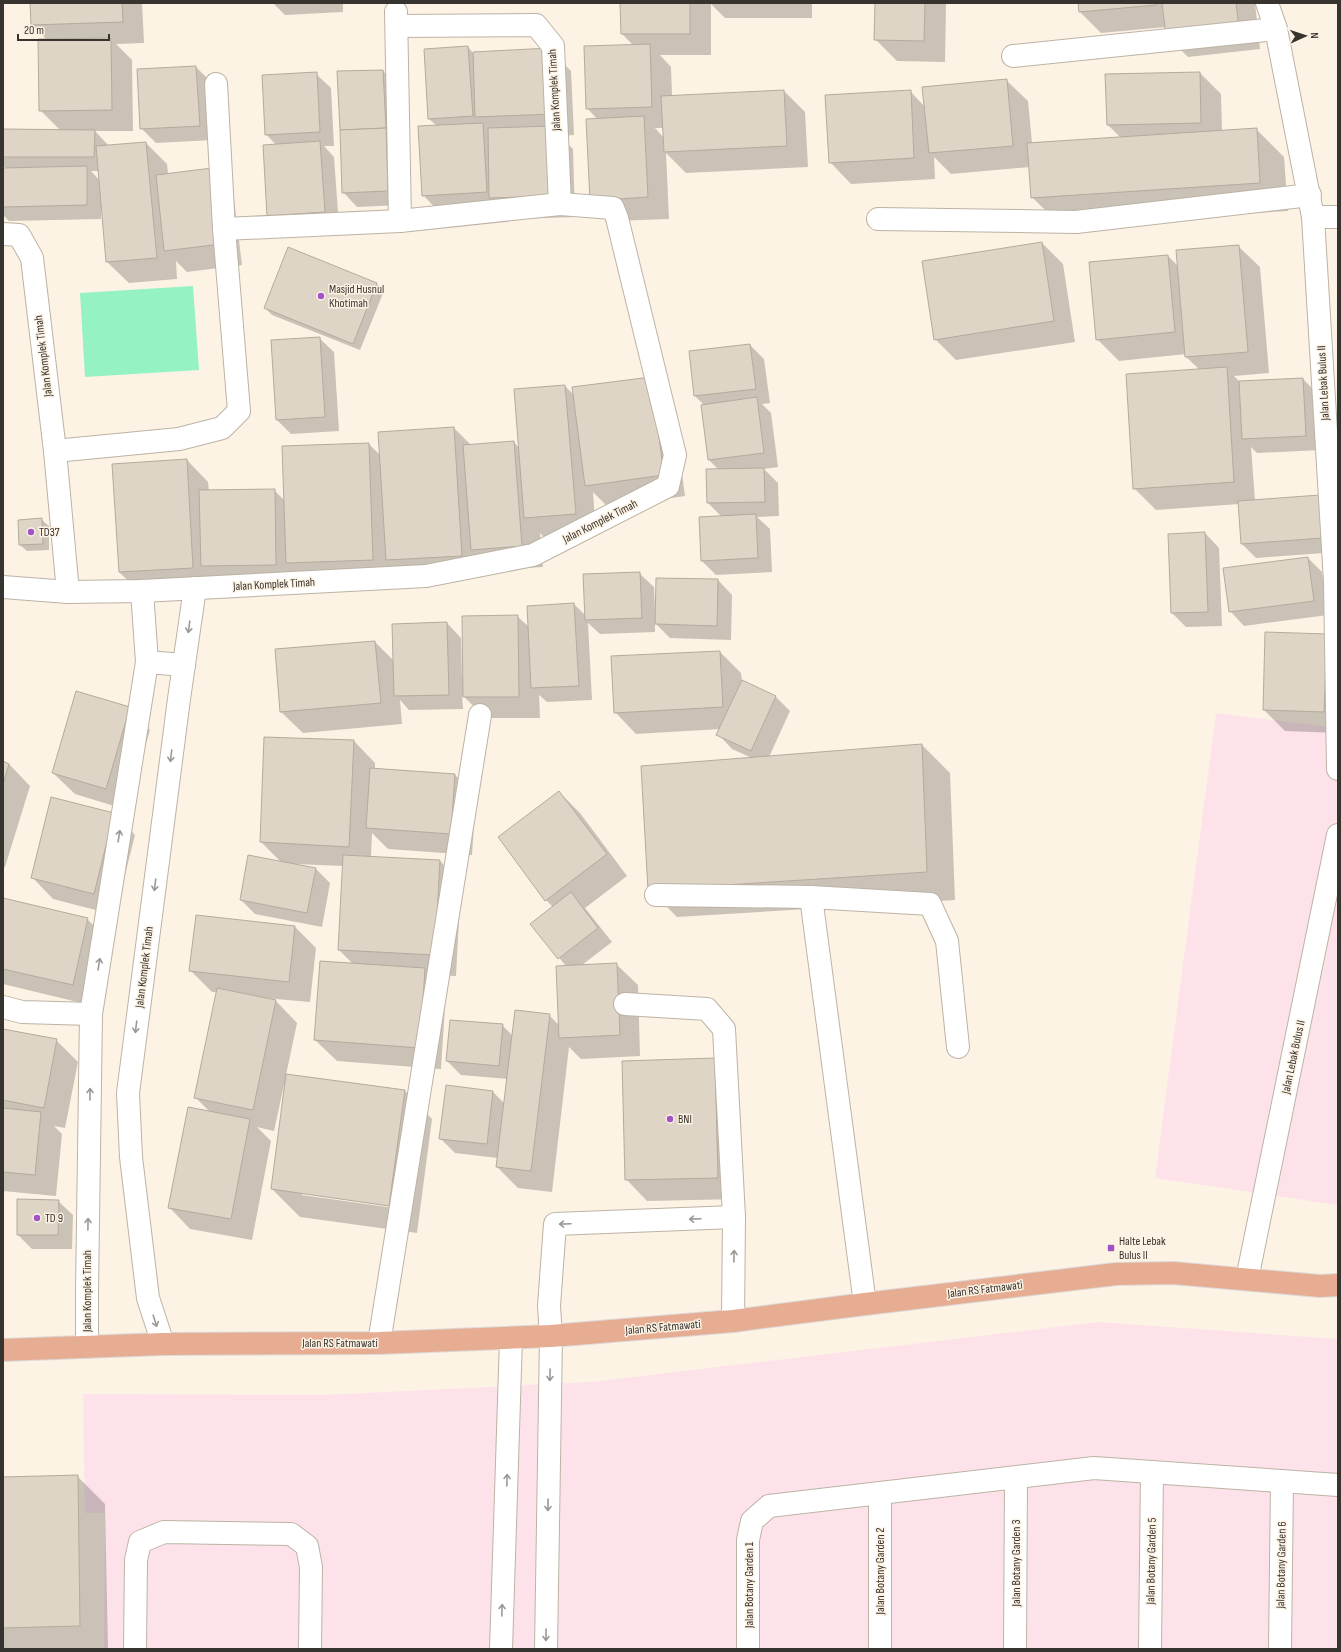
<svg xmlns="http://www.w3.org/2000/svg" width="1341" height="1652" font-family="'Sofia Sans Condensed',sans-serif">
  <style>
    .commercial { fill: #fde3e9 }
    .green { fill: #95f2c3 }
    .shadow { fill: #0003; fill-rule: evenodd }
    .building { fill: #ded5c6; stroke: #b5ab9d }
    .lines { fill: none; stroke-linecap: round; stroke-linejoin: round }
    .minor-casing { stroke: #bcb3a5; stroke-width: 24 }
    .major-casing { stroke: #dbdad9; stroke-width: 24 }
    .minor { stroke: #fff; stroke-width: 22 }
    .major { stroke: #e7ad93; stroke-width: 22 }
    .oneway { stroke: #9b9996 }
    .poi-dot { fill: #a254c5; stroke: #fdf3e4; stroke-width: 1.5 }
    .labels { text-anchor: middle; stroke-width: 3; stroke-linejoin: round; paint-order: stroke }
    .street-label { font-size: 12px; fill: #37332e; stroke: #fdf3e4 }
    .poi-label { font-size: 12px; fill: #37332e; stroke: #fdf3e4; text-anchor: start }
  </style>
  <rect width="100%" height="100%" fill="#fdf3e4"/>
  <g class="commercial">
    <path d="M1216,713L1338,728V1205L1155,1178Z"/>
    <path d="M1098,1322L1338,1339V1649H104L105,1513H85L83,1394L324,1395L591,1382Z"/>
  </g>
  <path class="green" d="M193,286L199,370L85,377L80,293Z"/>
  <g class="shadow">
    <path d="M31,3H142L144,43L116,44L132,60L133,131H95L109,146L146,143L167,164L168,174L212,169L233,191L242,265L187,272L176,261L177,279L129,283L107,262L103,208H101V219L9,221L3,215V169L6,168L3,166V130H60L40,110L47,40L32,24ZM91,171H99L100,181Z"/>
    <path d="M273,3H343V12L285,15Z"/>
    <path d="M621,3H812V18H725L711,4V55H660L671,67L672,96L784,91L805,112L808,167L686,173L666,153L669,219L613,221L598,120L587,108L634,46L622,34ZM655,128H664V138Z"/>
    <path d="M876,3H946L945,62L897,61L875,39Z"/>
    <path d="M1079,3H1255L1260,49L1188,57L1166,35V27L1101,33L1079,11Z"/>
    <path d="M468,47L473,53L549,49L571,71L574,135L560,136L573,149L575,217L512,219L444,217L423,195L437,126L429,119Z"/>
    <path d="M196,67L210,81L213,140L156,143L141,128Z"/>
    <path d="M383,71L397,85L402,205L357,207L343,192Z"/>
    <path d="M1200,73L1221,94L1222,131L1256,129L1284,157L1288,211L1060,225L1032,197L1030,167L951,174L934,157L935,179L851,184L830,162L910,91L925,107L1006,80L1028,101L1032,143L1121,138L1108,125Z"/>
    <path d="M316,74L331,88L334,146H324L334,157L339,226L283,230L268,215L276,145L266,134Z"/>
    <path d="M1042,243L1063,264L1075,342L956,360L935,339Z"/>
    <path d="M1238,246L1260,267L1269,373L1234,376L1240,382L1303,379L1317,393L1320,450L1257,453L1251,447L1255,501L1320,496L1337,552L1256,558L1242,544L1239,504L1156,510L1134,488L1200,370L1186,357V354L1119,361L1097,339L1168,256L1179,267Z"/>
    <path d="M289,248L377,284L384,291L360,350L272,315L265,308Z"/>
    <path d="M319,338L334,352L339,431L291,434L277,420L272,341Z"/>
    <path d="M750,345L764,359L770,403L762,404L771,413L778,467L764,469L778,483L779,516L757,517L770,529L772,572L716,575L702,561L722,517L708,503L719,470L709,460L702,406H705L695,396Z"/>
    <path d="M565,386L574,395L672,399L685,496L608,507L593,492L596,535L546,539L540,533L543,567L493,570L482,559L483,577L409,581L394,566V581L141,593L119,572L187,460L208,482L209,491L274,490L285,501L369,444L381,456L379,433L454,428L471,445L514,442L519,448Z"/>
    <path d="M42,520L49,526V550L27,551L20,545Z"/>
    <path d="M1205,533L1219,548L1222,626L1186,627L1172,613Z"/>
    <path d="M1308,558L1322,572L1328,615L1244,626L1230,611Z"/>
    <path d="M639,573L654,587L655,612L718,580L732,595L731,640L670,638L655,623V632L600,634L588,623L592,700L547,702L539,695L540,718H486L462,695L463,709L409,710L400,700L402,724L303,733L281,712L375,642L394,661L447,623L461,638L462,678H464L517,616L529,627L574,604L586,616Z"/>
    <path d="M1266,633L1326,635L1338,733L1285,731L1264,710Z"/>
    <path d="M720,652L741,673L742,681L776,697L790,711L769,757L922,745L950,773L955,900L677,917L649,889L752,758L732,749L718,734L720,729L636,734L615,712L612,657Z"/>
    <path d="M129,708L150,730L127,810L75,794L53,773Z"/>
    <path d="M265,738L354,741L375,763V770L455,775L476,796L472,855L388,849L372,833L371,857L440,861L461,882L456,976L430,975L446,991L441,1069L337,1061L315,1040L354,965L339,950L344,866L296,864V865L316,869L330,883L322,927L255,914L241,900L281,862L261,842Z"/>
    <path d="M3,763L9,764L30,786L5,867H3Z"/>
    <path d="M559,792L580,813L627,876L585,908L612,942L582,965L616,964L638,985L640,1056L581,1059L569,1047L552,1192L518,1188L497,1167L498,1158L455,1153L440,1138L492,1091L505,1104L508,1079L461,1075L447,1061L502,1025L513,1036L549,1015L559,1025L566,966L531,924L553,907L546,900Z"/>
    <path d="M114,813L135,835L115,915L53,899L32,877Z"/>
    <path d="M3,899L87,919L109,940L94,1006L3,984Z"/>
    <path d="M295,927L316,948L310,1002L265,998V999L276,1001L297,1023L286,1075L405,1091L432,1119L417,1233L300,1217L272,1189L286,1085H284L274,1131L257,1127L271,1141L252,1240L190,1229L169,1207L210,1112L195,1097L217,992H212L190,970ZM302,1193L394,1206V1208L302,1195Z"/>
    <path d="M3,1030L56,1040L78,1062L65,1128L54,1126L62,1134L56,1196L3,1191Z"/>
    <path d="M715,1059L739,1199L647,1201L626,1179Z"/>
    <path d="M58,1201L73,1215L72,1249H32L18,1235Z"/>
    <path d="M77,1476L105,1504L108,1649H3V1478Z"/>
  </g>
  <g class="building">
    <path d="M30,3H122L123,22L31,25Z"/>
    <path d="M620,3H690V34H621Z"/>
    <path d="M875,3H925L924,41L874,40Z"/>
    <path d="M1078,3H1156V5L1079,12Z"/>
    <path d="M1162,3H1236L1239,28L1166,36Z"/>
    <path d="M111,38L112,110L39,111L38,39Z"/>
    <path d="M650,44L652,107L586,109L584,46Z"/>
    <path d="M468,46L473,116L428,119L424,49Z"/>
    <path d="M550,48L553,114L475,117L473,52Z"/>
    <path d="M196,66L200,126L140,129L137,69Z"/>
    <path d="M383,70L386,128L340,130L337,71Z"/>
    <path d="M317,72L320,132L265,135L262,75Z"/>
    <path d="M1200,72L1201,123L1107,125L1105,74Z"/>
    <path d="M1007,79L1013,146L929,153L922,87Z"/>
    <path d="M784,90L787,146L664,152L661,96Z"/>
    <path d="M911,90L914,158L829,163L825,95Z"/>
    <path d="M644,116L648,197L590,201L586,119Z"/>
    <path d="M483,123L487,192L422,196L418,126Z"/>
    <path d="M552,126L554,196L489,198L488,128Z"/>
    <path d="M386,128L388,191L342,193L340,130Z"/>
    <path d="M1257,128L1260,183L1031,198L1027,143Z"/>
    <path d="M3,129L95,130L94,157H3Z"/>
    <path d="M320,141L325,212L267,216L263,145Z"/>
    <path d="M146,142L157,258L106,262L96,146Z"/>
    <path d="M87,166V205L3,207V168Z"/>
    <path d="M212,168L221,244L164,251L156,175Z"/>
    <path d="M1042,242L1054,321L934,340L922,261Z"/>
    <path d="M1239,245L1248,352L1185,357L1176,250Z"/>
    <path d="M288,247L377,283L353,344L264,308Z"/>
    <path d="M1168,255L1175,332L1096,340L1089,262Z"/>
    <path d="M320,337L325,417L276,420L271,340Z"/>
    <path d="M750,344L756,389L694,396L689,351Z"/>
    <path d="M1227,367L1234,482L1133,489L1126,374Z"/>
    <path d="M651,377L664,475L585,486L572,387Z"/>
    <path d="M1303,378L1306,436L1242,439L1239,381Z"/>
    <path d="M565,385L576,514L524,518L514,389Z"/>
    <path d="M757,397L764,453L708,460L701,405Z"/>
    <path d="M454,427L462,556L386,560L378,432Z"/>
    <path d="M514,441L522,546L471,550L463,445Z"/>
    <path d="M369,443L373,560L286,563L282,446Z"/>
    <path d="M187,459L193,568L119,572L112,464Z"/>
    <path d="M764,468L765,502L707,503L706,469Z"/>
    <path d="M275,489L276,565L201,566L199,490Z"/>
    <path d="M1320,495L1323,538L1241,544L1238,501Z"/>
    <path d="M756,514L758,558L701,561L699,517Z"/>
    <path d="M42,518L43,544L19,545L18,520Z"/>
    <path d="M1205,532L1208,612L1171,613L1168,534Z"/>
    <path d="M1308,557L1314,601L1229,612L1223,568Z"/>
    <path d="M640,572L642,618L585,620L583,574Z"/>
    <path d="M656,578L718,579L717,626L655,624Z"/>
    <path d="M574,603L579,686L531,688L527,606Z"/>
    <path d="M518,615L519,697H463L462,616Z"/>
    <path d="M447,622L449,695L394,696L392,624Z"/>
    <path d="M1265,632L1327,634L1324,712L1263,710Z"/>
    <path d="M375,641L381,703L280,712L275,649Z"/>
    <path d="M720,651L723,707L614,713L611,656Z"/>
    <path d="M742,680L776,696L751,751L716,735Z"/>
    <path d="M76,691L130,707L106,789L52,773Z"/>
    <path d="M264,737L354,740L349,847L260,842Z"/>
    <path d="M922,744L927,872L648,890L641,766Z"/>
    <path d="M3,761L9,764L3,784Z"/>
    <path d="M370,768L455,774L451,834L366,828Z"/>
    <path d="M559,791L607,854L545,901L498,837Z"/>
    <path d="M51,797L114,813L94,894L31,878Z"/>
    <path d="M248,855L316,868L307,913L240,900Z"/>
    <path d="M343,855L440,860L435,955L338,950Z"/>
    <path d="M571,892L598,928L558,959L530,924Z"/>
    <path d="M3,898L88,918L73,985L3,969Z"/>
    <path d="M196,915L295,926L289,982L189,971Z"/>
    <path d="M320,961L425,968L420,1048L314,1040Z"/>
    <path d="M617,963L620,1035L559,1038L556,966Z"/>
    <path d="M217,988L276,1000L253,1110L194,1098Z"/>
    <path d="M515,1010L550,1014L531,1171L496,1167Z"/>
    <path d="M450,1020L503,1024L499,1066L446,1061Z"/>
    <path d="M3,1029L57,1039L44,1108L3,1100Z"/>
    <path d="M715,1058L718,1178L625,1180L622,1061Z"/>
    <path d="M286,1074L405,1090L389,1206L271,1189Z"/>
    <path d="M446,1085L493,1091L487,1144L439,1139Z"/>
    <path d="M188,1107L250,1119L231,1219L168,1208Z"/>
    <path d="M3,1108L41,1112L35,1175L3,1172Z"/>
    <path d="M17,1199L59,1200L58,1235H17Z"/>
    <path d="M78,1475L80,1626L3,1628V1477Z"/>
  </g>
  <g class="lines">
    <defs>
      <g id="minor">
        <path d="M1267,3L1276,29L1313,217L1335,581L1338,769"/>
        <path d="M396,12L400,221"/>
        <path d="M397,26L536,25L553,46L560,204"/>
        <path d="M1013,56L1276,29"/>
        <path d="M1313,217H1338"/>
        <path d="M878,219L1076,222L1310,195"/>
        <path d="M3,234L19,235L32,258L55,451L68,592"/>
        <path d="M55,451L179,439L222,428L239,411L224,229L216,84"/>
        <path d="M3,587L68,592L142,591L426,576L533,555L668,486L675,455L617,218L613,208L560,204L400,221L224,229"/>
        <path d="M147,662L184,665"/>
        <path d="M656,895L811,897L930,904L947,941L958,1047"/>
        <path d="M811,897L865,1304"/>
        <path d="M625,1004L707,1009L724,1029L734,1217L733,1321"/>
        <path d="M3,1007L22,1012L91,1014"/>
        <path d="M1247,1279L1338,835"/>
        <path d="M379,1343L480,715"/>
        <path d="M163,1344L148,1298L131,1157L128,1093L179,699L195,588"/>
        <path d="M87,1347V1291L91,1014L147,662L142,591"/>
        <path d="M880,1493V1649"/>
        <path d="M135,1649L136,1560L140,1542L164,1532L291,1534L307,1546L311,1567L310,1649"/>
        <path d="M501,1649L511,1338"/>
        <path d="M546,1649L551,1336L549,1306L555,1224L734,1217"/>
        <path d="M748,1649V1540L752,1521L769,1506L1094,1468L1338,1485"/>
        <path d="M1015,1649L1016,1478"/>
        <path d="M1150,1649L1152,1472"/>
        <path d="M1280,1649L1282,1481"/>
      </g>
      <path id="major" d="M3,1350L163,1344L379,1343L551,1336L733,1321L865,1304L1116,1274L1173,1273L1320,1286L1338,1285"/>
    </defs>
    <use href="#minor" class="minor-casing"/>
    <use href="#major" class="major-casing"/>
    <use href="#minor" class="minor"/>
    <use href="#major" class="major"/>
  </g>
  <defs><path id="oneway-shaft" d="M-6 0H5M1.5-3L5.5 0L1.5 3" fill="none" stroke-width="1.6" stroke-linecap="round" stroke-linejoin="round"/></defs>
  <g class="oneway">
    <use href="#oneway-shaft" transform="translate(189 627) rotate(98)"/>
    <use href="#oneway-shaft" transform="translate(171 756) rotate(97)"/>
    <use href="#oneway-shaft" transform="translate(119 836) rotate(-81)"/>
    <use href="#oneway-shaft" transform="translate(155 885) rotate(97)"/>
    <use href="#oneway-shaft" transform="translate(99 964) rotate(-81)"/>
    <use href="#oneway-shaft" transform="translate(136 1027) rotate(97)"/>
    <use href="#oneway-shaft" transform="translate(90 1094) rotate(-89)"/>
    <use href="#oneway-shaft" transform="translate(695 1219) rotate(178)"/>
    <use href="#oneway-shaft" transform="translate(88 1224) rotate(-89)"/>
    <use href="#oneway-shaft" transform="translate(565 1224) rotate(178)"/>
    <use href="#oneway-shaft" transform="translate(734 1256) rotate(-89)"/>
    <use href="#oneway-shaft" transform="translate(155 1321) rotate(72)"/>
    <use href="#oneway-shaft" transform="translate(550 1375) rotate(91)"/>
    <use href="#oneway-shaft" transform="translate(507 1480) rotate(-88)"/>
    <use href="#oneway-shaft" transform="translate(548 1505) rotate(91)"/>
    <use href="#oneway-shaft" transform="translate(502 1610) rotate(-88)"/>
    <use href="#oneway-shaft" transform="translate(546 1635) rotate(91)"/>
  </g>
  <g class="poi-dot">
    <circle cx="321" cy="296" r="4"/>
    <circle cx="31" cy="532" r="4"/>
    <circle cx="670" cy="1119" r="4"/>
    <circle cx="37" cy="1218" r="4"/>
    <rect x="1107" y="1244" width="8" height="8" rx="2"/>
  </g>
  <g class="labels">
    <g class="street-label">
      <text transform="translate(554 90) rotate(-93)" y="4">Jalan Komplek Timah</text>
      <text transform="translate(43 356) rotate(-97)" y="4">Jalan Komplek Timah</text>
      <text transform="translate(1323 383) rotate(-93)" y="4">Jalan Lebak Bulus II</text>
      <text transform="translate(600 521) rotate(-27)" y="4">Jalan Komplek Timah</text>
      <text transform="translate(274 584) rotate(-3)" y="4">Jalan Komplek Timah</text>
      <text transform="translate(144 967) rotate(-83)" y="4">Jalan Komplek Timah</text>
      <text transform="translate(1293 1057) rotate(-78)" y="4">Jalan Lebak Bulus II</text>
      <text transform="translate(985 1289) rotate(-7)" y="4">Jalan RS Fatmawati</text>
      <text transform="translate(87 1291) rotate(-90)" y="4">Jalan Komplek Timah</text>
      <text transform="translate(663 1327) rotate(-5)" y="4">Jalan RS Fatmawati</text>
      <text x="340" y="1347">Jalan RS Fatmawati</text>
      <text transform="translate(1151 1561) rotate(-89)" y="4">Jalan Botany Garden 5</text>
      <text transform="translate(1016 1563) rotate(-90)" y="4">Jalan Botany Garden 3</text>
      <text transform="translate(1281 1565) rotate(-89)" y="4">Jalan Botany Garden 6</text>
      <text transform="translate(880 1571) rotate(-90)" y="4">Jalan Botany Garden 2</text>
      <text transform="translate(749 1585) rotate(-90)" y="4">Jalan Botany Garden 1</text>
    </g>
    <g class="poi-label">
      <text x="329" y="293">Masjid Husnul<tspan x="329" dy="14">Khotimah</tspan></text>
      <text x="39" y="536">TD37</text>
      <text x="678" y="1123">BNI</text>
      <text x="45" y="1222">TD 9</text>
      <text x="1119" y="1245">Halte Lebak<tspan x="1119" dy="14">Bulus II</tspan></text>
    </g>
  </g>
  <rect width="1341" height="1652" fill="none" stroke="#37332e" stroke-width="8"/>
  <g transform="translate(1305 36) rotate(87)" stroke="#fdf3e4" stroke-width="3" paint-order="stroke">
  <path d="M0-3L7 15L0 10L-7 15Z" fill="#37332e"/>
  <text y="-6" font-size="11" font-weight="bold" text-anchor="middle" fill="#37332e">N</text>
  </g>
  <path d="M18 34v6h91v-6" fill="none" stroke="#37332e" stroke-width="2"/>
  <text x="24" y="34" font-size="12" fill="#37332e" stroke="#fdf3e4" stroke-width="3" paint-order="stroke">20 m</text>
</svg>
